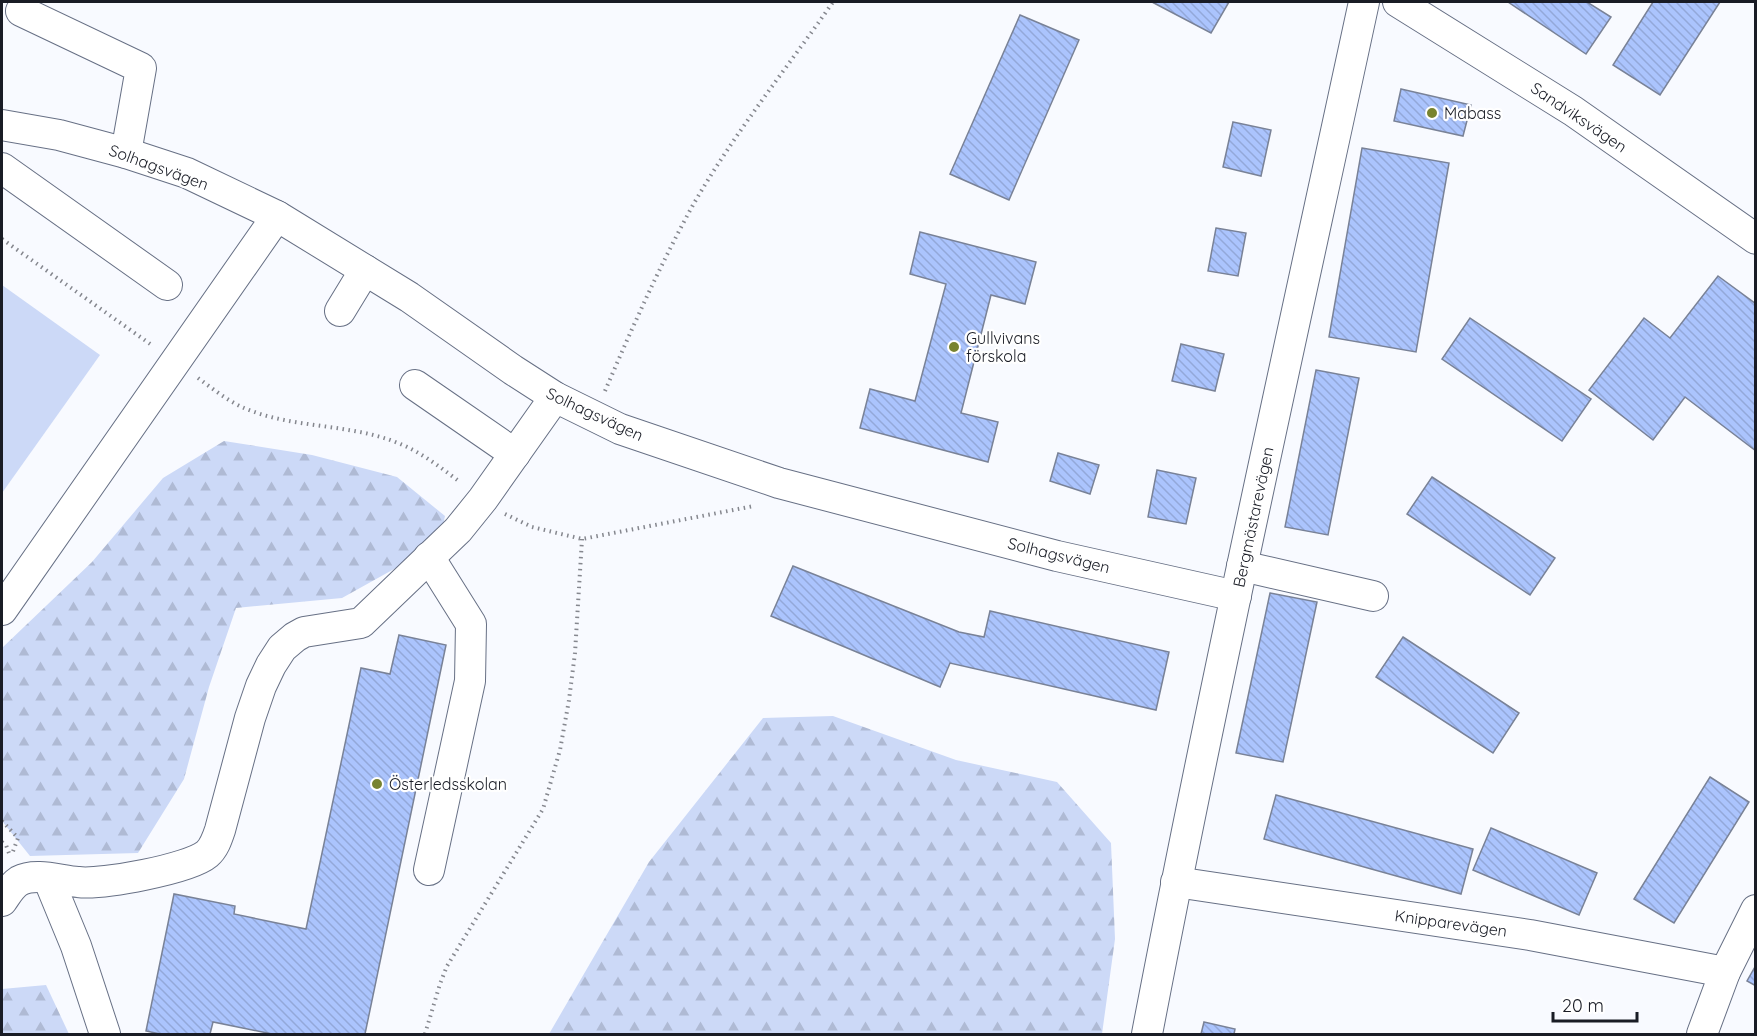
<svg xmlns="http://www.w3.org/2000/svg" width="1757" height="1036" font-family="Quicksand,sans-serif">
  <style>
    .grass { fill: #ccd9f7 }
    .forest { fill: url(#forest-firs) }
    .building { fill: url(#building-back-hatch); stroke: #798297; stroke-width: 1.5 }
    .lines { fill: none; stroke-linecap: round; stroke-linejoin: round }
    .minor-casing { stroke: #677085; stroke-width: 32 }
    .path { stroke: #85878e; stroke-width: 4; stroke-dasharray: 1.5 4.5; stroke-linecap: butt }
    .minor { stroke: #fff; stroke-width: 30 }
    .poi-dot { fill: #78832f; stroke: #fff; stroke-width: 2 }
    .labels { text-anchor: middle; stroke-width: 4.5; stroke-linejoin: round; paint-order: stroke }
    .poi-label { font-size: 16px; fill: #191c25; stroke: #fff; text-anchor: start }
    .street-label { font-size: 16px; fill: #191c25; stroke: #fff }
  </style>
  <defs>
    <pattern id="forest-firs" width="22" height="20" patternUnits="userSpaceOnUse" patternTransform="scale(1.5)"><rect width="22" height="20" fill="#ccd9f7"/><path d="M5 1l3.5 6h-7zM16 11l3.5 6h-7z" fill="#afbad4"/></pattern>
    <pattern id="building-back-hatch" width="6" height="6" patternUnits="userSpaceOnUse" patternTransform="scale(1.5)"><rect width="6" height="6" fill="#abc4fd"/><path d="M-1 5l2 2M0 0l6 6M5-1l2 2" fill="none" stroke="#93a8d9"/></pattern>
  </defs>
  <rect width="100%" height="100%" fill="#f8faff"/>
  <path class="grass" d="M2,285L100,355L2,493Z"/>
  <g class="forest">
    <path d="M224,441L312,455L397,477L445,516L439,544L342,598L236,608L209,687L184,779L138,853L30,856L2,821V648L92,562L163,478Z"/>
    <path d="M833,716L956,760L1057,782L1111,843L1115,939L1102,1034H549L649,862L763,718Z"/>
    <path d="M46,985L69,1034H2V989Z"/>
  </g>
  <g class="building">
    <path d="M1152,2H1229L1211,33Z"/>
    <path d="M1508,2H1587L1611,17L1586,54Z"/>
    <path d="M1653,2H1720L1660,95L1613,65Z"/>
    <path d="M1020,15L1079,40L1009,200L950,174Z"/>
    <path d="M1401,89L1471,105L1463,136L1394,121Z"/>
    <path d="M1233,122L1271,130L1261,176L1223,167Z"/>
    <path d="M1362,148L1449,163L1416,352L1329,337Z"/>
    <path d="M1216,228L1246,233L1238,276L1208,271Z"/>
    <path d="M920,232L1036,262L1025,304L991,295L961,413L998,422L988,462L860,428L870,389L915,401L946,284L910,274Z"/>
    <path d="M1718,276L1756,304V451L1685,397L1653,440L1589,390L1644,318L1670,338Z"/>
    <path d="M1470,318L1591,399L1562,441L1442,359Z"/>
    <path d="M1181,344L1224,354L1215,391L1172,381Z"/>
    <path d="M1316,370L1359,378L1328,535L1285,527Z"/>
    <path d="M1058,453L1099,465L1090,494L1050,481Z"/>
    <path d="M1157,470L1196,478L1186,524L1148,517Z"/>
    <path d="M1432,477L1555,558L1530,595L1407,514Z"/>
    <path d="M793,566L959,632L984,637L990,611L1169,652L1156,710L950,663L940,687L771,616Z"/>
    <path d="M1270,593L1317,602L1283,762L1236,753Z"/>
    <path d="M399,635L446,645L365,1034H272L213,1022L210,1034H160L146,1031L174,894L235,906L234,914L306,929L361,668L390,674Z"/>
    <path d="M1403,637L1519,713L1493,753L1376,677Z"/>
    <path d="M1710,777L1749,802L1674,923L1634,899Z"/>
    <path d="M1276,795L1473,849L1461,894L1264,839Z"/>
    <path d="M1491,828L1597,873L1579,915L1473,870Z"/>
    <path d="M1756,965V986L1747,981Z"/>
    <path d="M1204,1022L1235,1029L1234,1034H1201Z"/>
  </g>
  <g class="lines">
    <defs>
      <g id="minor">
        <path d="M1398,2L1573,111L1756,239"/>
        <path d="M21,11L141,68L126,153"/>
        <path d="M2,125L59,135L126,153L187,173L277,216L409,297L513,370L555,397L620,429L779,483L1057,556L1236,596"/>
        <path d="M2,168L167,285"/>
        <path d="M340,311L365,270"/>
        <path d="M415,385L515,454"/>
        <path d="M1242,566L1373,596"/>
        <path d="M2,610L277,216"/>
        <path d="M429,870L470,681L471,624L429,557"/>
        <path d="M48,878L76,946L105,1034"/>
        <path d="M1176,882L1530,935L1725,972"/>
        <path d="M2,901C7,894 11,886 19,881C36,872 61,881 78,882C102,885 189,869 207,854C214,848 217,839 220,830L250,718L261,686L271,665L282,648L295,637L304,632L361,623L458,530L483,499L555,397"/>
        <path d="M1147,1034C1213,689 1290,345 1364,2"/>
        <path d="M1702,1034L1725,972L1756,910"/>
      </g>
    </defs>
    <use href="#minor" class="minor-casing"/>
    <g class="path">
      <path d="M2,239L153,346"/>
      <path d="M198,378C213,389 228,401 244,408C293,429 349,423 398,443C421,452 440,467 460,482"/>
      <path d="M605,391C632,328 660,265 693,205C733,135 787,68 833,2"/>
      <path d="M505,514L532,527L582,539L754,506"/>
      <path d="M2,821L18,838L12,854"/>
      <path d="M2,842L6,845L10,856"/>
      <path d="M425,1034L440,984L447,966L543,809L560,750L569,700L575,653L582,539"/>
    </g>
    <use href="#minor" class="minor"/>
  </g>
  <g class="poi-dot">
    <circle cx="1432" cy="113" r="6"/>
    <circle cx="954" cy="347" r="6"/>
    <circle cx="377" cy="784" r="6"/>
  </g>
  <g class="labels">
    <g class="poi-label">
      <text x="1444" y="119">Mabass</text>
      <text x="966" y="344">Gullvivans<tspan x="966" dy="18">förskola</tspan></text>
      <text x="389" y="790">Österledsskolan</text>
    </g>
    <g class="street-label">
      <text transform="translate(1579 117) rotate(34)" y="6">Sandviksvägen</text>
      <text transform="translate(159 167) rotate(20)" y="6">Solhagsvägen</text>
      <text transform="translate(595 414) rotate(25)" y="6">Solhagsvägen</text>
      <text transform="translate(1253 517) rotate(-78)" y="6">Bergmästarevägen</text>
      <text transform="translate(1059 555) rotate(14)" y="6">Solhagsvägen</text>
      <text transform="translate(1451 923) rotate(8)" y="6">Knipparevägen</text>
    </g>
  </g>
  <rect width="1757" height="1036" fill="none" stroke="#191c25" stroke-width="6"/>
  <path d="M1553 1012v9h84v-9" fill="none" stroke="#191c25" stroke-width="3"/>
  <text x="1562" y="1012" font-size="18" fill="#191c25" stroke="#ffffff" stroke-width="4.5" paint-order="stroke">20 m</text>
</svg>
